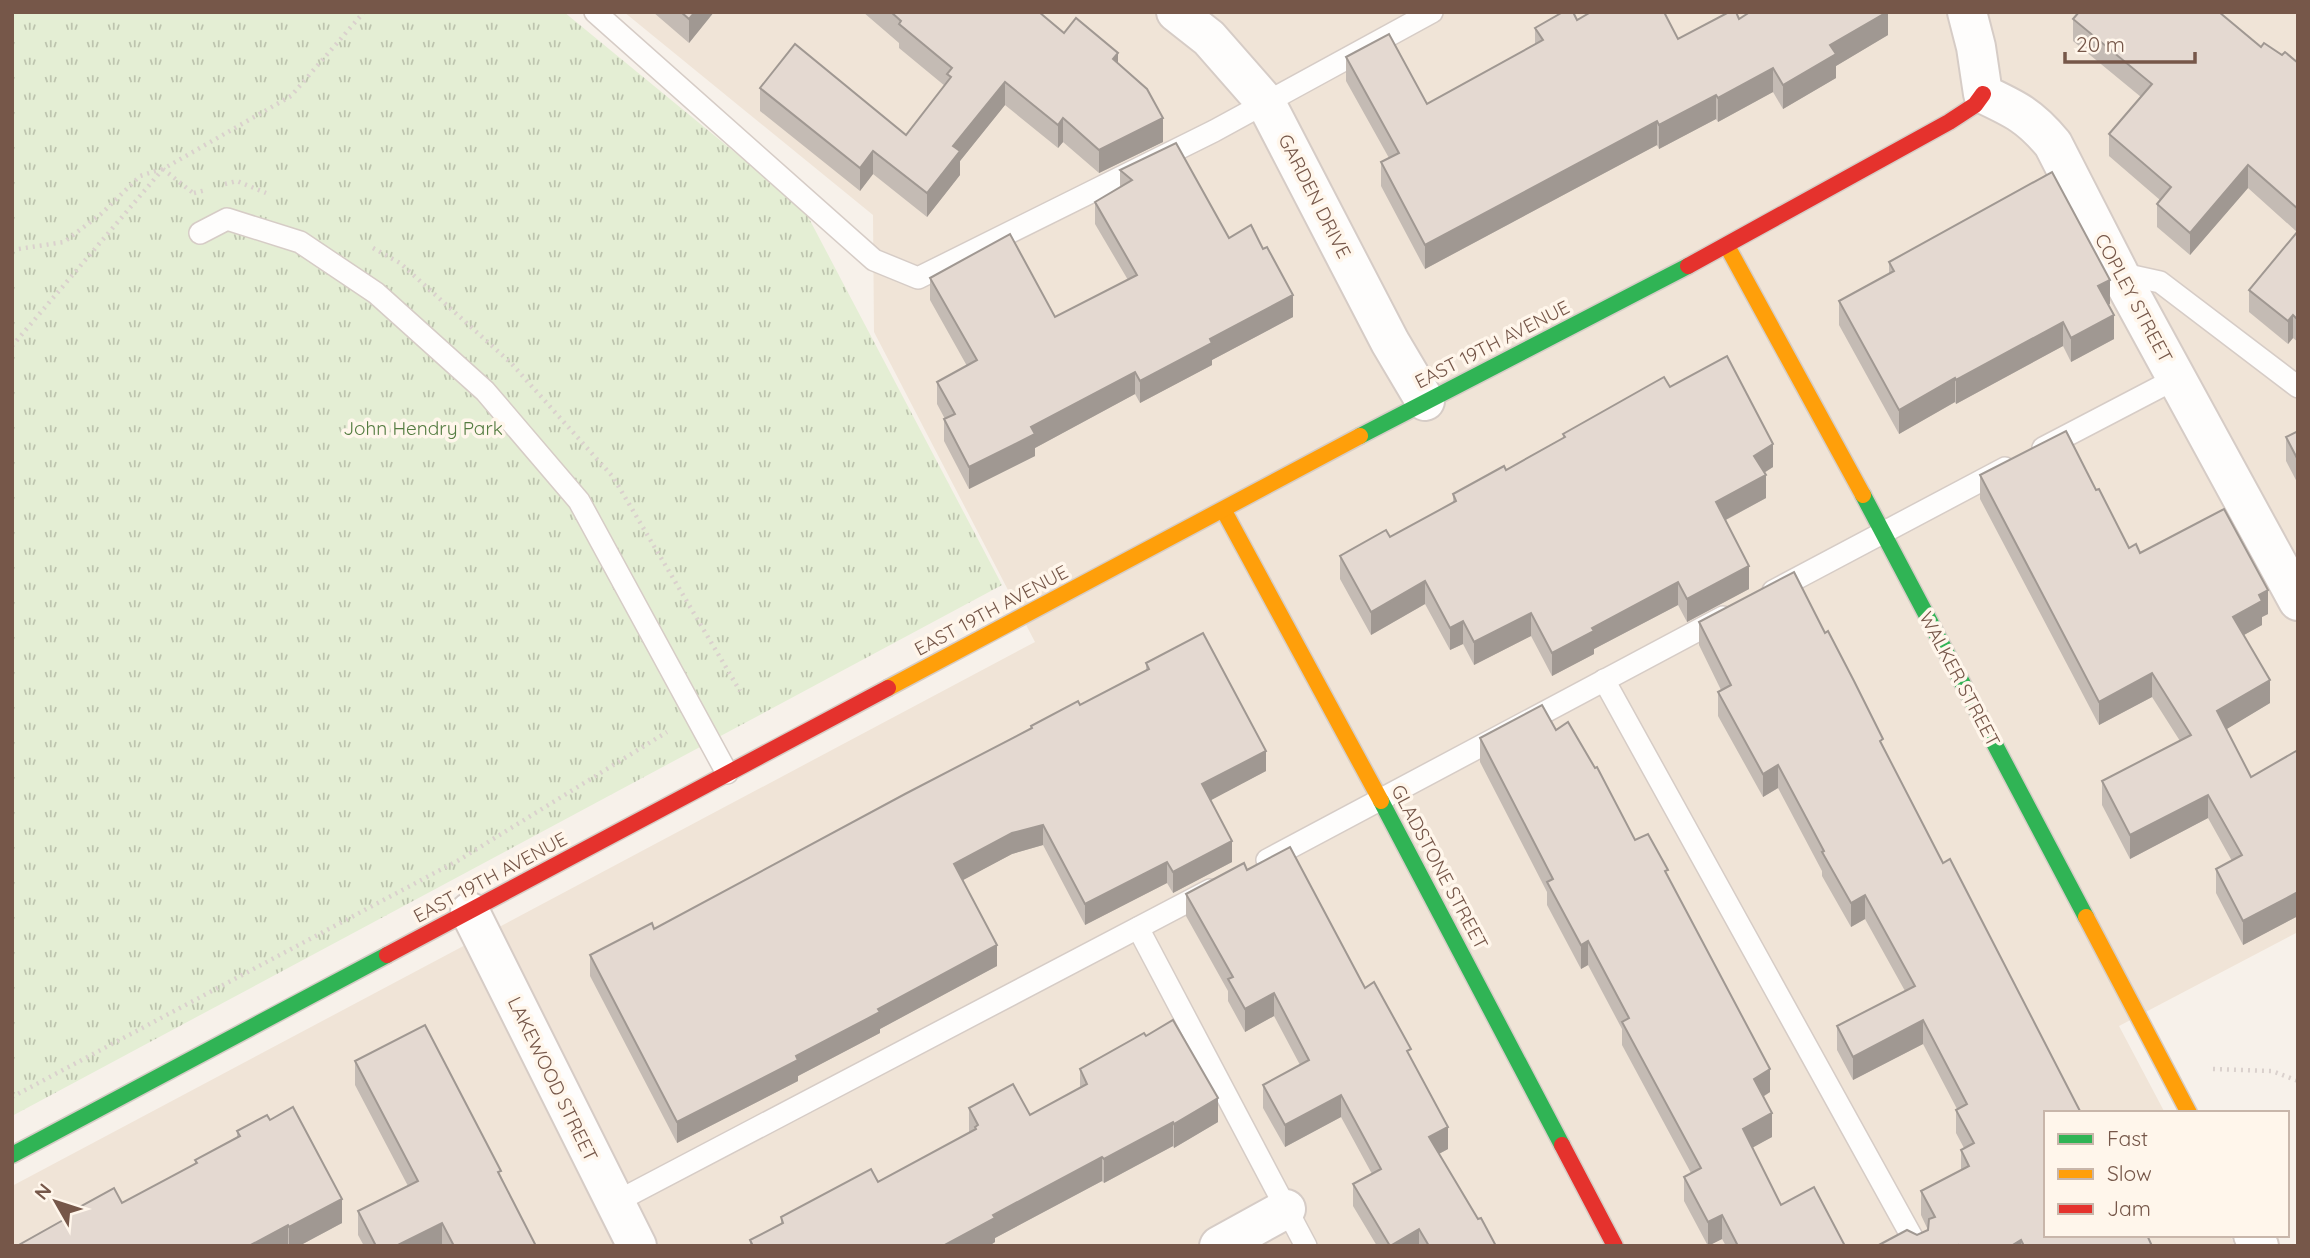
<svg xmlns="http://www.w3.org/2000/svg" width="2310" height="1258" font-family="Quicksand,sans-serif">
  <style>
    .residential { fill: #f0e4d7 }
    .park { fill: url(#park-tufts) }
    .lines { fill: none; stroke-linecap: round; stroke-linejoin: round }
    .lane-casing { stroke: #d6ccc6; stroke-width: 24 }
    .street-casing { stroke: #d6ccc6; stroke-width: 42 }
    .fast-casing { stroke: #d6cdc6; stroke-width: 19 }
    .slow-casing { stroke: #d6cdc6; stroke-width: 19 }
    .jam-casing { stroke: #d6cdc6; stroke-width: 19 }
    .path { stroke: #dad1cd; stroke-width: 4.5; stroke-dasharray: 2 5; stroke-linecap: butt }
    .lane { stroke: #fefdfc; stroke-width: 21 }
    .street { stroke: #fefdfc; stroke-width: 38 }
    .fast { stroke: #30b455; stroke-width: 16 }
    .slow { stroke: #ff9f0a; stroke-width: 16 }
    .jam { stroke: #e5322d; stroke-width: 16 }
    .wall { fill: #c4bbb4 }
    .shaded-wall { fill: #a09892 }
    .building { fill: #e4d9d1; stroke: #a09892; stroke-width: 2 }
    .labels { text-anchor: middle; stroke-width: 7; stroke-linejoin: round; paint-order: stroke }
    .street-label { font-size: 19px; fill: #765749; stroke: #fff6eb }
    .park-label { font-size: 19px; fill: #547c41; stroke: #fff6eb }
  </style>
  <defs>
    <pattern id="park-tufts" width="24" height="20" patternUnits="userSpaceOnUse" patternTransform="scale(1.75)"><rect width="24" height="20" fill="#e4eed4"/><path d="M3 7l-1-3M5 7V3M7 7l1-3M15 17l-1-3M17 17v-4M19 17l1-3" fill="none" stroke="#bdc4ae"/></pattern>
  </defs>
  <rect width="100%" height="100%" fill="#f7f1ea"/>
  <path class="residential" d="M624,12H2298V932L2119,1026L2165,1113H2046V1235H2230L2235,1246H12V1186L1035,642L874,332L873,215Z"/>
  <path class="park" d="M12,12H564L804,209L1002,585L12,1116Z"/>
  <g class="lines">
    <defs>
      <g id="lane">
        <path d="M595,12L874,260L918,278L1214,131L1432,12"/>
        <path d="M200,233L227,219L300,242L376,293L485,391L579,501L727,773"/>
        <path d="M2119,273L2160,282L2298,387"/>
        <path d="M2043,448L2177,378"/>
        <path d="M1773,591L2005,468"/>
        <path d="M1604,680L1917,1246"/>
        <path d="M1267,860L1723,617"/>
        <path d="M1138,928L1306,1246"/>
        <path d="M614,1203L1210,890"/>
      </g>
      <g id="street">
        <path d="M1176,12L1209,38L1266,103L1390,342L1425,401"/>
        <path d="M1967,12L1976,47L1983,94C2015,109 2030,116 2053,144L2119,273L2298,601"/>
        <path d="M470,912L637,1246"/>
        <path d="M2253,1235L2259,1246"/>
        <path d="M1219,1246L1286,1209"/>
      </g>
      <g id="fast">
        <path d="M1360,436L1688,266"/>
        <path d="M1863,495L2086,917"/>
        <path d="M1381,801L1562,1145"/>
        <path d="M12,1155L387,955"/>
      </g>
      <g id="slow">
        <path d="M1727,246L1863,495"/>
        <path d="M1224,511L1381,801"/>
        <path d="M888,688L1360,436"/>
        <path d="M2086,917L2189,1113"/>
      </g>
      <g id="jam">
        <path d="M1688,266L1949,122L1975,105L1983,94"/>
        <path d="M387,955L888,688"/>
        <path d="M1562,1145L1615,1246"/>
      </g>
    </defs>
    <use href="#lane" class="lane-casing"/>
    <use href="#street" class="street-casing"/>
    <use href="#fast" class="fast-casing"/>
    <use href="#slow" class="slow-casing"/>
    <use href="#jam" class="jam-casing"/>
    <g class="path">
      <path d="M163,169L193,193"/>
      <path d="M225,184L237,181L266,193"/>
      <path d="M194,193L206,190"/>
      <path d="M373,248L400,263L511,363L613,477L740,691"/>
      <path d="M12,250L64,242L101,214L140,176L162,169"/>
      <path d="M12,346L163,169L291,96L364,12"/>
      <path d="M2213,1069L2272,1071L2298,1081"/>
      <path d="M12,1097L459,860L667,732"/>
    </g>
    <use href="#lane" class="lane"/>
    <use href="#street" class="street"/>
    <use href="#fast" class="fast"/>
    <use href="#slow" class="slow"/>
    <use href="#jam" class="jam"/>
  </g>
  <g class="wall">
    <path d="M653,12H714L689,43Z"/>
    <path d="M863,12H1039L1064,33L1118,63L1163,142L1099,173L1063,142L1058,148L1005,105L960,161V175L927,217L873,174L860,191L760,111V88L906,135L945,86L899,48V43Z"/>
    <path d="M1888,12V35L1836,66V78L1783,109L1773,92L1718,122L1716,119L1659,149L1657,145L1425,269L1381,186V162L1389,158L1346,81V57L1427,104L1535,44V28L1577,20L1678,39L1739,19Z"/>
    <path d="M2073,19L2261,47L2298,63V342L2293,338L2288,344L2249,312V290L2297,232L2248,188L2190,255L2157,227V204L2160,200L2109,156V134L2141,97L2073,41Z"/>
    <path d="M1120,170L1229,238L1293,317L1212,360V365L1140,403L1135,394L1035,448V456L969,489L944,441V419H945L937,404V382L967,366L930,300V278L1055,317L1128,280L1095,224V202L1120,187Z"/>
    <path d="M1889,262L2110,304L2108,305L2114,339L2071,362L2063,346L1956,404L1955,402L1899,434L1839,325V301L1889,274Z"/>
    <path d="M1670,387L1773,467L1764,473L1766,498L1726,520L1749,589L1687,622L1678,605L1594,649V654L1552,676L1531,636L1474,665L1463,644L1450,650L1425,604L1371,635L1340,579V556L1390,537L1453,503V494L1506,470L1563,438V434Z"/>
    <path d="M2298,431V484L2286,461V437Z"/>
    <path d="M1980,475L2096,490L2129,548L2268,614L2262,617V625L2244,635L2270,703L2226,729L2251,777L2298,750V916L2243,945L2216,893V869L2232,861L2208,818L2130,859L2102,805V781L2180,741L2152,697L2099,725L1980,499Z"/>
    <path d="M1699,622L1883,747L2046,1113L2152,1246H1877L1917,1235L1928,1230L1921,1215V1191L1961,1170V1150L1964,1148L1956,1133V1110L1957,1109L1923,1044L1853,1080L1837,1050V1026L1905,991L1865,919L1851,927L1822,876V871L1778,788L1763,797L1718,716V692L1721,690L1699,645Z"/>
    <path d="M1146,663L1266,771L1210,800L1232,862L1173,893L1167,883L1085,925L1043,845L1012,854L962,880L997,966L880,1029V1033L798,1076V1081L677,1143L590,976V955L654,929L1031,729V726L1080,705L1146,670Z"/>
    <path d="M1556,730L1635,840L1668,877L1770,1092L1763,1097L1772,1137L1752,1147L1781,1205L1845,1246H1726L1722,1239L1708,1246L1684,1201V1177L1691,1173L1622,1045V1029L1588,965L1581,969L1547,905V892L1480,762V738Z"/>
    <path d="M1247,870L1365,988L1411,1059L1448,1149L1439,1154L1478,1219L1496,1246H1377L1353,1206V1184L1372,1174L1341,1117L1285,1147L1263,1108V1085L1300,1065L1274,1016L1245,1032L1228,1001V991L1186,916V894Z"/>
    <path d="M1146,1036L1218,1122L1174,1148L1173,1146L1104,1183L1102,1181L995,1238V1242L989,1246H750V1240L781,1224V1217L878,1182L969,1133V1108L1030,1115L1080,1088V1069Z"/>
    <path d="M355,1061L501,1179L536,1246H364L358,1235V1211L408,1186L355,1085Z"/>
    <path d="M270,1120L342,1223L299,1246H17L63,1220V1216L122,1203L195,1164V1160L237,1137V1131Z"/>
  </g>
  <g class="shaded-wall">
    <path d="M695,12H714L689,43V19Z"/>
    <path d="M1887,12H1888V35L1836,66V78L1783,109V85L1830,45Z"/>
    <path d="M1118,53V76L1113,59Z"/>
    <path d="M1773,68V92L1718,122V98Z"/>
    <path d="M1005,82V105L960,161V175L927,217V193L953,146Z"/>
    <path d="M1716,95V119L1659,149V125Z"/>
    <path d="M1063,118V142L1058,148V125Z"/>
    <path d="M1163,118V142L1099,173V150Z"/>
    <path d="M1657,121V145L1425,269V245Z"/>
    <path d="M873,151V174L860,191V168Z"/>
    <path d="M2248,165V188L2190,255V233Z"/>
    <path d="M2110,280V304L2098,310V286Z"/>
    <path d="M1293,295V317L1212,360V365L1140,403V381L1210,339Z"/>
    <path d="M2114,315V339L2071,362V338Z"/>
    <path d="M2293,315V338L2288,344V321Z"/>
    <path d="M2063,322V346L1956,404V380Z"/>
    <path d="M1135,372V394L1035,448V456L969,489V467L1031,427Z"/>
    <path d="M1955,378V402L1899,434V410Z"/>
    <path d="M1773,444V467L1754,479V456Z"/>
    <path d="M1766,475V498L1716,525V502Z"/>
    <path d="M1749,566V589L1687,622V599Z"/>
    <path d="M1425,581V604L1371,635V612Z"/>
    <path d="M1678,582V605L1594,649V654L1552,676V653L1592,628Z"/>
    <path d="M2268,590V614L2262,617V625L2233,641V617L2259,595Z"/>
    <path d="M1531,613V636L1474,665V642Z"/>
    <path d="M1463,621V644L1450,650V628Z"/>
    <path d="M2152,673V697L2099,725V702Z"/>
    <path d="M2270,680V703L2217,735V711Z"/>
    <path d="M1266,751V771L1202,805V784Z"/>
    <path d="M1778,765V788L1763,797V774Z"/>
    <path d="M2208,795V818L2130,859V835Z"/>
    <path d="M1043,825V845L1012,854L954,885V864L1012,833Z"/>
    <path d="M1232,841V862L1173,893V872Z"/>
    <path d="M1167,862V883L1085,925V904Z"/>
    <path d="M2298,892V916L2243,945V921Z"/>
    <path d="M1865,895V919L1851,927V903Z"/>
    <path d="M1588,941V965L1581,969V945Z"/>
    <path d="M997,945V966L880,1029V1033L798,1076V1081L677,1143V1122L796,1056L878,1009Z"/>
    <path d="M1274,993V1016L1245,1032V1009Z"/>
    <path d="M1923,1020V1044L1853,1080V1057Z"/>
    <path d="M1770,1069V1092L1754,1102V1079Z"/>
    <path d="M1341,1095V1117L1285,1147V1125Z"/>
    <path d="M1218,1098V1122L1174,1148V1124Z"/>
    <path d="M1772,1113V1137L1743,1153V1129Z"/>
    <path d="M1173,1122V1146L1104,1183V1159Z"/>
    <path d="M1448,1127V1149L1429,1159V1137Z"/>
    <path d="M1102,1157V1181L995,1238V1242L989,1246H943L993,1215Z"/>
    <path d="M342,1199V1223L299,1246H289V1227Z"/>
    <path d="M1722,1215V1239L1708,1246V1222Z"/>
    <path d="M442,1223V1246H396Z"/>
    <path d="M288,1225V1246H249Z"/>
    <path d="M1419,1229V1246H1391Z"/>
    <path d="M2021,1240V1246H2011Z"/>
  </g>
  <g class="building">
    <path d="M681,12H695L689,19Z"/>
    <path d="M891,12H1039L1064,33L1076,18L1118,53L1113,59L1147,89L1163,118L1099,150L1063,118L1058,125L1005,82L953,146L960,151L927,193L873,151L860,168L760,88L795,44L906,135L951,77L947,74L952,68L899,24L901,21Z"/>
    <path d="M1563,12H1573L1577,20L1591,12H1664L1678,39L1729,12H1736L1739,19L1750,12H1887L1830,45L1836,54L1783,85L1773,68L1718,98L1716,95L1659,125L1657,121L1425,245L1381,162L1399,153L1346,57L1389,34L1427,104L1543,40L1535,28Z"/>
    <path d="M2079,12H2219L2261,47L2264,43L2282,55L2285,52L2298,63V209L2248,165L2190,233L2157,204L2171,187L2109,134L2152,84L2073,19Z"/>
    <path d="M1176,143L1229,238L1251,225L1263,249L1267,247L1293,295L1210,339L1212,343L1140,381L1135,372L1031,427L1035,434L969,467L944,419L955,414L937,382L977,360L930,278L1010,234L1055,317L1137,275L1095,202L1132,180L1120,170Z"/>
    <path d="M2052,172L2110,280L2098,286L2114,315L2071,338L2063,322L1956,380L1955,378L1899,410L1839,301L1894,271L1889,262Z"/>
    <path d="M2298,231V320L2293,315L2288,321L2249,290Z"/>
    <path d="M1727,356L1773,444L1754,456L1766,475L1716,502L1749,566L1687,599L1678,582L1592,628L1594,631L1552,653L1531,613L1474,642L1463,621L1450,628L1425,581L1371,612L1340,556L1386,530L1390,537L1456,501L1453,494L1504,466L1506,470L1565,437L1563,434L1664,377L1670,387Z"/>
    <path d="M2066,431L2096,490L2099,489L2129,548L2136,544L2140,553L2224,509L2268,590L2259,595L2262,601L2233,617L2270,680L2217,711L2251,777L2298,750V892L2243,921L2216,869L2242,855L2208,795L2130,835L2102,781L2191,735L2152,673L2099,702L1980,475Z"/>
    <path d="M2298,431V460L2286,437Z"/>
    <path d="M1794,572L1825,633L1828,631L1854,681L1883,739L1880,741L1943,863L1950,859L2081,1113H2046V1235H2147L2152,1246H2024L2021,1240L2011,1246H1959L1958,1245L1956,1246H1877L1907,1230L1917,1235L1928,1230L1929,1219L1935,1217L1921,1191L1969,1166L1961,1150L1974,1143L1956,1110L1967,1104L1923,1020L1853,1057L1837,1026L1915,986L1865,895L1851,903L1822,852L1824,851L1778,765L1763,774L1718,692L1731,685L1699,622Z"/>
    <path d="M1203,633L1266,751L1202,784L1232,841L1173,872L1167,862L1085,904L1043,825L1012,833L954,864L997,945L878,1009L880,1012L796,1056L798,1060L677,1122L590,955L652,923L654,929L905,794L1032,728L1031,726L1078,701L1080,705L1149,669L1146,663Z"/>
    <path d="M1542,705L1556,730L1568,722L1595,768L1597,767L1635,840L1648,834L1668,870L1665,871L1770,1069L1754,1079L1772,1113L1743,1129L1781,1205L1814,1187L1845,1246H1738L1722,1215L1708,1222L1684,1177L1701,1168L1622,1022L1629,1018L1588,941L1581,945L1547,882L1553,879L1480,738Z"/>
    <path d="M1290,847L1365,988L1374,982L1411,1049L1407,1051L1448,1127L1429,1137L1478,1219L1481,1218L1496,1246H1429L1419,1229L1390,1246L1353,1184L1381,1169L1341,1095L1285,1125L1263,1085L1309,1060L1274,993L1245,1009L1228,979L1233,977L1186,894L1244,863L1247,870Z"/>
    <path d="M1173,1020L1218,1098L1174,1124L1173,1122L1104,1159L1102,1157L993,1215L995,1218L943,1246H753L750,1240L783,1223L781,1217L871,1169L878,1182L976,1129L975,1127L978,1125L969,1108L1013,1084L1030,1115L1087,1084L1080,1069L1144,1033L1146,1036Z"/>
    <path d="M425,1025L501,1171L498,1172L536,1246H454L442,1223L396,1246H376L358,1211L418,1181L355,1061Z"/>
    <path d="M293,1107L342,1199L289,1227L288,1225L249,1246H17L65,1219L63,1216L114,1188L122,1203L197,1163L195,1160L240,1136L237,1131L267,1115L270,1120Z"/>
  </g>
  <g class="labels">
    <g class="street-label">
      <text transform="translate(1315 196) rotate(63)" y="7">GARDEN DRIVE</text>
      <text transform="translate(2134 298) rotate(62)" y="7">COPLEY STREET</text>
      <text transform="translate(1492 344) rotate(-27)" y="7">EAST 19TH AVENUE</text>
      <text transform="translate(991 610) rotate(-28)" y="7">EAST 19TH AVENUE</text>
      <text transform="translate(1960 679) rotate(62)" y="7">WALKER STREET</text>
      <text transform="translate(1440 867) rotate(62)" y="7">GLADSTONE STREET</text>
      <text transform="translate(490 877) rotate(-28)" y="7">EAST 19TH AVENUE</text>
      <text transform="translate(553 1079) rotate(64)" y="7">LAKEWOOD STREET</text>
    </g>
    <g class="park-label">
      <text x="423" y="435">John Hendry Park</text>
    </g>
  </g>
  <rect width="2310" height="1258" fill="none" stroke="#765749" stroke-width="28"/>
  <rect x="2044" y="1111" width="245" height="126" fill="#fff6eb" stroke="#c8b6aa" stroke-width="2"/>
  <rect x="2058" y="1134" width="35" height="10" fill="#30b455" stroke="#c8b6aa" stroke-width="2"/>
  <text x="2107" y="1146" font-size="21" fill="#765749">Fast</text>
  <rect x="2058" y="1169" width="35" height="10" fill="#ff9f0a" stroke="#c8b6aa" stroke-width="2"/>
  <text x="2107" y="1181" font-size="21" fill="#765749">Slow</text>
  <rect x="2058" y="1204" width="35" height="10" fill="#e5322d" stroke="#c8b6aa" stroke-width="2"/>
  <text x="2107" y="1216" font-size="21" fill="#765749">Jam</text>
  <g transform="translate(56 1202) rotate(309)" stroke="#fff6eb" stroke-width="5" paint-order="stroke">
  <path d="M0-5L12 26L0 18L-12 26Z" fill="#765749"/>
  <text y="-10" font-size="19" font-weight="bold" text-anchor="middle" fill="#765749">N</text>
  </g>
  <path d="M2065 52v10h130v-10" fill="none" stroke="#765749" stroke-width="3.5"/>
  <text x="2076" y="52" font-size="21" fill="#765749" stroke="#fff6eb" stroke-width="5" paint-order="stroke">20 m</text>
</svg>
